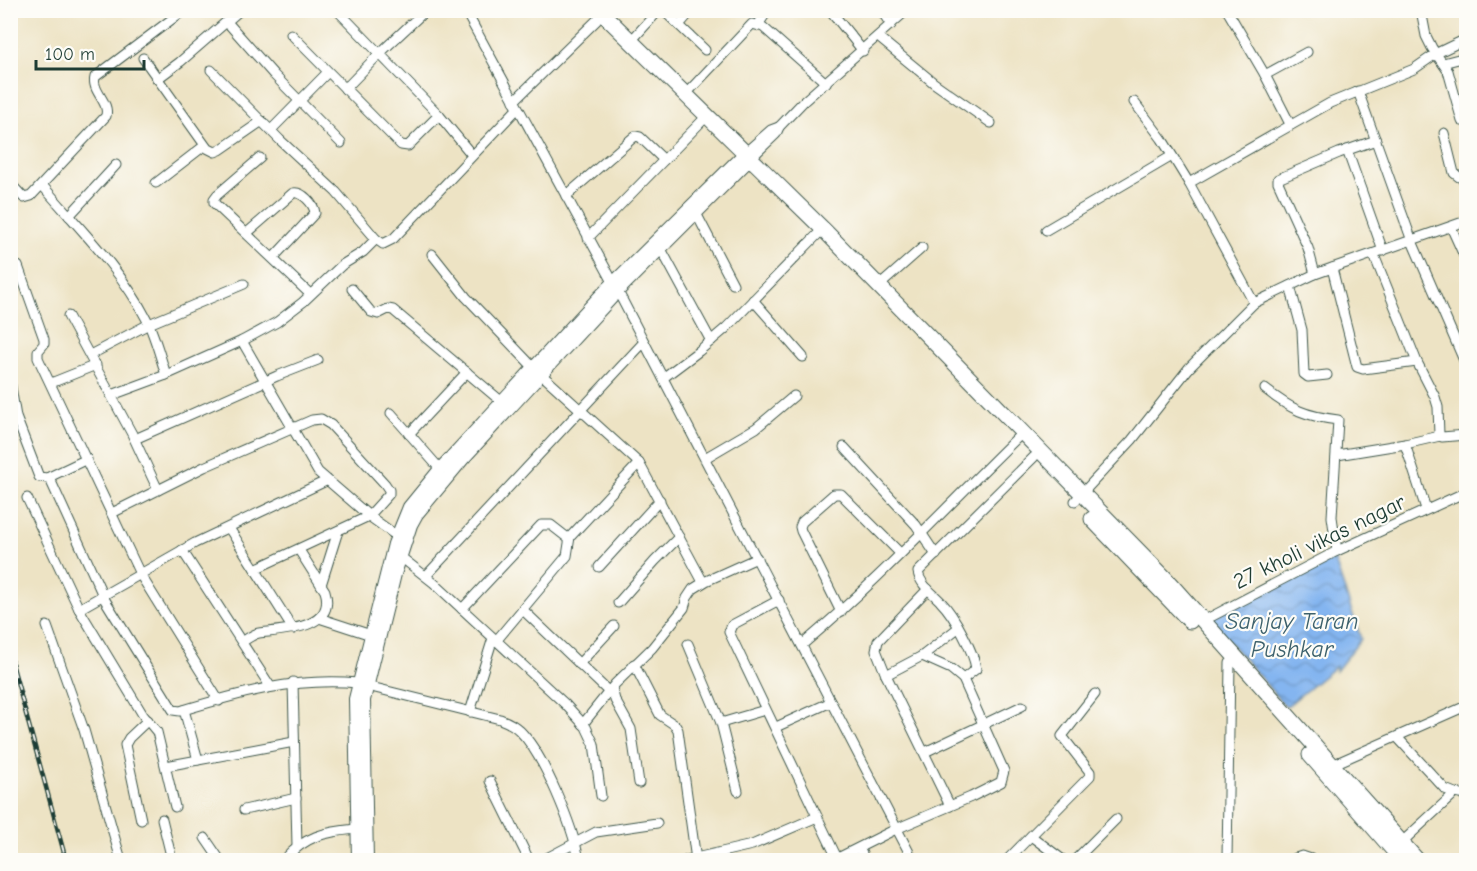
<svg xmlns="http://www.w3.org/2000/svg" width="1477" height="871" font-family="'Comic Neue',sans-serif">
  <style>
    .water { fill: url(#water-waves); stroke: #527992; stroke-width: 1.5 }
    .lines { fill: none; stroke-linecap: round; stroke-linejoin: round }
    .minor-casing { stroke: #3e564a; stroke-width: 11 }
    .major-casing { stroke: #3e564a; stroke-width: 14 }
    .highway-casing { stroke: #3e564a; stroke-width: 17 }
    .minor { stroke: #fff; stroke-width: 9 }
    .major { stroke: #fff; stroke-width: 12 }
    .highway { stroke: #fff; stroke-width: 15 }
    .rail-casing { stroke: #1f3d34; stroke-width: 4.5 }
    .rail { stroke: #fdfcf7; stroke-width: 2; stroke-dasharray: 7; stroke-linecap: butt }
    .labels { text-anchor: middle; stroke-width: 4.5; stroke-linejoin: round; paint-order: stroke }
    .street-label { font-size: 22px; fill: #1f3d34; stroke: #fdfcf7 }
    .water-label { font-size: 24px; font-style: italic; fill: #3d616c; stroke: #fdfcf7 }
  </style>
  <defs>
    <pattern id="water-waves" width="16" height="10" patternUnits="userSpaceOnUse" patternTransform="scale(1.5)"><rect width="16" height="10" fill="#84b5f0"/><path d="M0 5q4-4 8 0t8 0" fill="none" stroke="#6b94c3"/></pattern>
  </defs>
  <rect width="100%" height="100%" fill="#fdfcf7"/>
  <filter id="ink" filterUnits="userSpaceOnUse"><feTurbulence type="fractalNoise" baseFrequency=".0167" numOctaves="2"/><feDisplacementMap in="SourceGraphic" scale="12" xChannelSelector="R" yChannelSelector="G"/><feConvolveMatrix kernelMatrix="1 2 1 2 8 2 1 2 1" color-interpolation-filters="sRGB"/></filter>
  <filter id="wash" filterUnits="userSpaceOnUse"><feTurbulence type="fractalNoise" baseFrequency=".008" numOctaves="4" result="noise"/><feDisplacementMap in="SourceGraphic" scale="24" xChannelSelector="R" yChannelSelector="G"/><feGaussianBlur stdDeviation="1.35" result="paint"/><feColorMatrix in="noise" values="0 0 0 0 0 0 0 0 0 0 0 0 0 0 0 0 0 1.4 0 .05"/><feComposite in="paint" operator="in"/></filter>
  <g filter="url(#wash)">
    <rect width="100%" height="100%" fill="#ede3c4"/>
    <path class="water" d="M1334,558L1361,639L1336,671V666L1286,707L1209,618Z"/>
  </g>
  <g filter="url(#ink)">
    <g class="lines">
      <defs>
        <g id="minor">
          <path d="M337,10L439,115L472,155"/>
          <path d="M465,10L613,282L913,860"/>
          <path d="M663,10L705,50"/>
          <path d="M830,10L863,51"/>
          <path d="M881,10L891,25"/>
          <path d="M1227,10L1265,75L1290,124"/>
          <path d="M1421,10L1426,36L1432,48L1448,71L1462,121"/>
          <path d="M227,22L274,75L341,143"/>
          <path d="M679,25L692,10"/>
          <path d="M758,25L768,10"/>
          <path d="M291,34L401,145L408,146L439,115"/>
          <path d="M878,37L934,83L991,123"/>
          <path d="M631,41L659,10"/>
          <path d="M143,58L207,148L215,152L220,150L262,121"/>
          <path d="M1443,63L1466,57"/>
          <path d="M211,70L280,140L336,192L376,239L383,244L393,239L518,108"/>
          <path d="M1265,75L1307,52"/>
          <path d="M157,79L180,62L240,10"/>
          <path d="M345,89L380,53L426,10"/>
          <path d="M1358,91L1412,241L1466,365"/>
          <path d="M686,94L752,24L763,27L826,83"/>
          <path d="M514,101L597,20"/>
          <path d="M1134,102L1162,139L1189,183L1254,303"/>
          <path d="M271,130L328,72"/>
          <path d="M1444,133L1454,173L1459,177H1466"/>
          <path d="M1347,150L1383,251"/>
          <path d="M746,152L771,130L779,127"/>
          <path d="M752,157L776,134L779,127L803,102L907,10"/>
          <path d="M260,158L217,195L214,199V203L310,294"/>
          <path d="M10,183L24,198L31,196L106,116C110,102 91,91 95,77L184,10"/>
          <path d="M156,183L204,146"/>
          <path d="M1189,183L1330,103L1414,69L1437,53L1466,39"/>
          <path d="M42,185C78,227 120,268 146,318C155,336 160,356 166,375"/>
          <path d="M566,196L635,136L640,137L664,160"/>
          <path d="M696,213L733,284"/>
          <path d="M69,216L116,165"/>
          <path d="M1451,227L1466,260"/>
          <path d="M1046,230L1172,156"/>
          <path d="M247,233L293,193C302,191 314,204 315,213L274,257"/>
          <path d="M588,238L702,121"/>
          <path d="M661,249L711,341"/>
          <path d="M432,254L466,297L534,368"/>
          <path d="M1374,255L1417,362L1435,397L1438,407L1439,435L1442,437L1466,435"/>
          <path d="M18,266L44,339V344L38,351V358L140,574L219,701"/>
          <path d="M1332,268L1357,367L1363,369L1417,362"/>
          <path d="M1315,274L1308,248L1278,182V179L1339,153L1376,140"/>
          <path d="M879,286L922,248"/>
          <path d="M1290,286L1302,330L1304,374L1308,377L1327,375"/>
          <path d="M352,289L371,312L378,314L388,309L393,310L502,402"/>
          <path d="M753,300L803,357"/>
          <path d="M68,316L132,434L158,490"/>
          <path d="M242,341L318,472L369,516L401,539"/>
          <path d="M90,355L149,324L244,284"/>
          <path d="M541,374L639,463L703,582"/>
          <path d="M663,378L699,351L726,328L818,234"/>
          <path d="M10,381L16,417L39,477L47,478L87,459"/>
          <path d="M51,383L96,365"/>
          <path d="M1265,389C1292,410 1305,416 1338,420L1332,517L1337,551"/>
          <path d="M112,395L166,375L242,341L277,322L303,302L342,265L363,252L376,239"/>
          <path d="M391,413L440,469"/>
          <path d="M409,434L467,372"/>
          <path d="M135,439L277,376L318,360"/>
          <path d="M1405,444L1426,509"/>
          <path d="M844,447L916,525L936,555"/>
          <path d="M1337,455L1405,444L1440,436"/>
          <path d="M705,458L756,428L794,396"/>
          <path d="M49,477L105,600L173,710L180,711C240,693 294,677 358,683"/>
          <path d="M27,498L79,609L143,715L157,732L175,807"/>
          <path d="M1075,501L1132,440L1189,368L1254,303L1315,274L1466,221"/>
          <path d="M112,513L204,467L312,420L321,419L331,425L385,484L389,490V494L369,516L255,569"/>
          <path d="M229,528L293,629"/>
          <path d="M182,550L270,686"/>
          <path d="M397,554L434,583L565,704L586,727L594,744L601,796"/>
          <path d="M599,567L660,500"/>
          <path d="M426,576L644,342"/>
          <path d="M321,585L338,531"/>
          <path d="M928,589L878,641L876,650L886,675L950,806"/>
          <path d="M779,600L732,625L729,632L837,858"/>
          <path d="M618,603L655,561L679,537"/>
          <path d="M79,609L195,543L326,481"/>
          <path d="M462,609L541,525H551L569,539"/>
          <path d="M523,610L609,692"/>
          <path d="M841,612L801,531L800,527L802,522L834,494H841L900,553"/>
          <path d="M319,618L371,635"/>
          <path d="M1203,621L1337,551L1466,492"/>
          <path d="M47,626L84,730L121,860"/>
          <path d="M496,641L567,556L570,537L639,463"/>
          <path d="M242,642C247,639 253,634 259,633C281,630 337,630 325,591L299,550"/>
          <path d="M688,644L721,723L738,791"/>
          <path d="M802,645C878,581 946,507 1017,438"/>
          <path d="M579,664L614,626"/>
          <path d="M634,664L660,715L675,725L678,730L696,860"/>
          <path d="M886,675L922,656L958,628"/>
          <path d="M963,679L976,669C974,652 954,615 941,602C933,593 920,585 918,572L1034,457"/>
          <path d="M293,682L297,846"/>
          <path d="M367,686L500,719C508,722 514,725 520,731C544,755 573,827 579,860"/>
          <path d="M612,688L615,700L631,729L639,783"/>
          <path d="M184,710L198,760"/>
          <path d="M470,712L493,638"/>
          <path d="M721,723L765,710"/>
          <path d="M583,724L615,684L652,648L684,608L687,598L693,589L706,581L757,558"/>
          <path d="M776,727L831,702"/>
          <path d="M1397,737L1445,789L1455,793L1466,795"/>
          <path d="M925,752L1022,706"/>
          <path d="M1332,765L1466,706"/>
          <path d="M166,766L294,742"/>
          <path d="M490,781L529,860"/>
          <path d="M244,810L296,798"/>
          <path d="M162,819L172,860"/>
          <path d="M141,820L125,745L129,738L148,720"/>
          <path d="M1031,836L1063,860"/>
          <path d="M205,838L220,860"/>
          <path d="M1401,843L1455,793"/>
          <path d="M859,848L865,860"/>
          <path d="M284,860C305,836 324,832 356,829"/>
          <path d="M543,860L596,832L657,823"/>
          <path d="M687,860L752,845L817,817"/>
          <path d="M834,860L896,829L971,797L1001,782L1004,771L963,679L951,669L922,656"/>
          <path d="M1007,860L1090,776V772L1062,736L1095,694"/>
          <path d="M1075,860L1116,819"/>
          <path d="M1227,860L1230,663"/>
          <path d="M1290,860L1302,856L1314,860"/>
        </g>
        <g id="major">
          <path d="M358,860L355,699L394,544L409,507L440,469L599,297L746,152"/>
          <path d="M367,860L364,700L395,574L411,525L417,514L463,459L617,292L752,157"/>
        </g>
        <g id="highway">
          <path d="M599,10L825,231L1164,577L1417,860"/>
          <path d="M1092,519L1190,621"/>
          <path d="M1310,755L1402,860"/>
        </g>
      </defs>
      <use href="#minor" class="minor-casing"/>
      <use href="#major" class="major-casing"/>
      <use href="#highway" class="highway-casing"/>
      <use href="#minor" class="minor"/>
      <use href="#major" class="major"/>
      <use href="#highway" class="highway"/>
      <defs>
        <path id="rail" d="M10,656L66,860"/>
      </defs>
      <use href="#rail" class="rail-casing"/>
      <use href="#rail" class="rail"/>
    </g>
  </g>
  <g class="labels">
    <g class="street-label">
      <text transform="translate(1319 541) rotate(-26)" y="8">27 kholi vikas nagar</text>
    </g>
    <g class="water-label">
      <text x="1292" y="629">Sanjay Taran<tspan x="1292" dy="28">Pushkar</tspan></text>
    </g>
  </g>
  <rect width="1477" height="871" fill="none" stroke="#fdfcf7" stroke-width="36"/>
  <path d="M36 60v9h108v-9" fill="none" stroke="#1f3d34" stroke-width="3"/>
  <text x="45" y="60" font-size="18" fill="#1f3d34" stroke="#fdfcf7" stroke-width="4.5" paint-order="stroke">100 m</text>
</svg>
